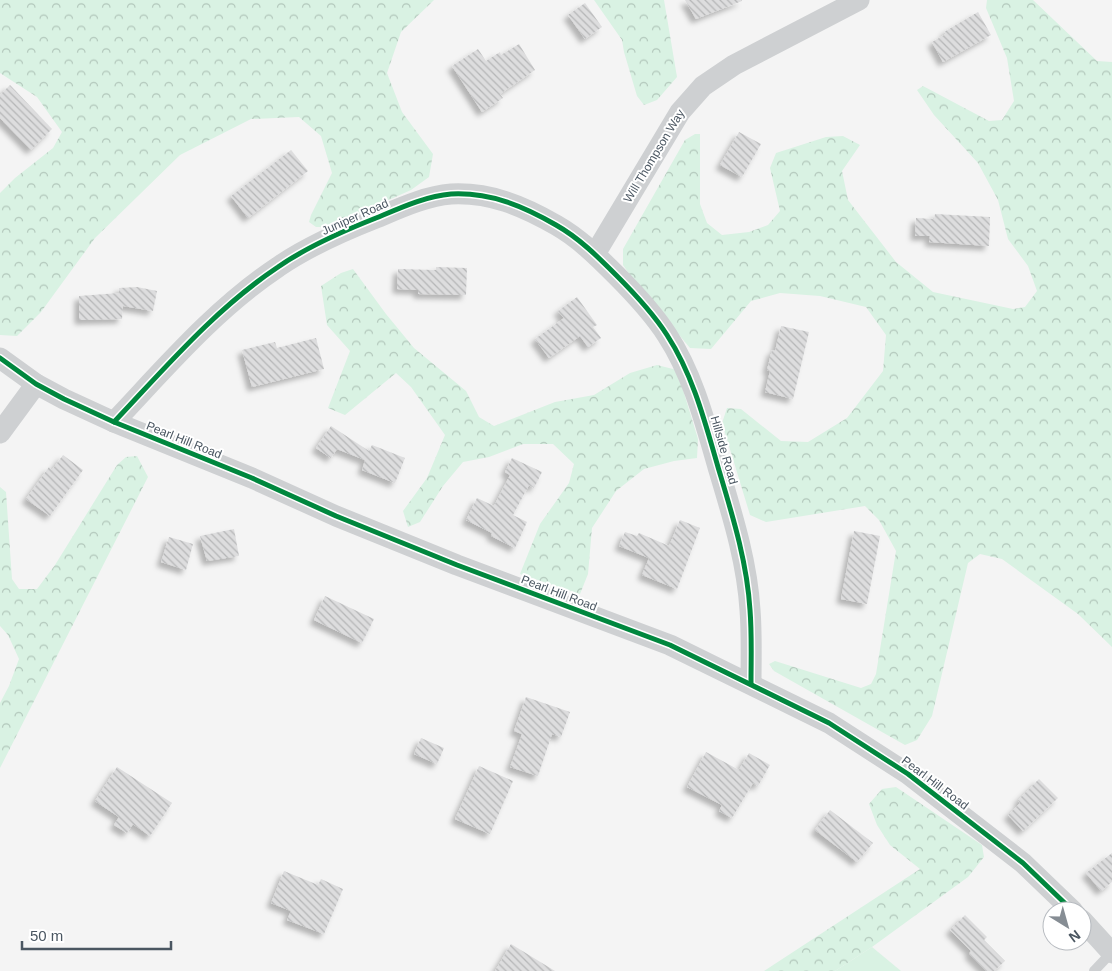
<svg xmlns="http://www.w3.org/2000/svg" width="1112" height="971" font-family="Helvetica,sans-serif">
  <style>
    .green { fill: #d9f2e3 }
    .forest { fill: url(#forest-crowns) }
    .building { fill: url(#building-back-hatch); filter: url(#shadow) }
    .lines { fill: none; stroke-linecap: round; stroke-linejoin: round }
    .service { stroke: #ced0d2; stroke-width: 10 }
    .minor { stroke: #ced0d2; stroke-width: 21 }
    .cycleway-casing { stroke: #fff; stroke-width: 8 }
    .cycleway { stroke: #00873e; stroke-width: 5 }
    .labels { text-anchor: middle; stroke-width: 4; stroke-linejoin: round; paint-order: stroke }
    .street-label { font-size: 12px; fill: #4a5661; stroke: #fff }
  </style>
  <defs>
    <pattern id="forest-crowns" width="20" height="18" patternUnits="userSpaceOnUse" patternTransform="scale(1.25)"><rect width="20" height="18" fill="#d9f2e3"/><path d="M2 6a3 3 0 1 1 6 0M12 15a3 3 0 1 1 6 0" fill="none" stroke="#b2c7bb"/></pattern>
    <pattern id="building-back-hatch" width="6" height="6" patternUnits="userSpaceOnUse" patternTransform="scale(1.25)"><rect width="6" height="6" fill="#ddddde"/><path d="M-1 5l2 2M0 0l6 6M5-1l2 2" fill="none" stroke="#b5b6b7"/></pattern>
    <filter id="shadow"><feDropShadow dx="-4.5" dy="4.5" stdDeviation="2.5" flood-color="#0004"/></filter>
  </defs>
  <rect width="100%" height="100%" fill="#f4f4f4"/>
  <path class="green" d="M872,947L901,971H835Z"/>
  <g class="forest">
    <path d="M0,0H434L401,32L387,73L402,112L433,154L429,177L411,190L328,227H316L309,222L311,215L332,173L321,136L299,117L251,119L180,155L95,238L41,312L17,336L0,335V193L15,178L53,148L62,132L37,97L0,73Z"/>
    <path d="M594,0H664L677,77L657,100L644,105L637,96L624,52L622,40Z"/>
    <path d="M987,0H1033L1097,61L1112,62V647L1078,614L1002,559L980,554L968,563L932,716L917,740L905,745L774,671L769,664L775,661L861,688L871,684L876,674L896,551L879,520L865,506L766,522L750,515L722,423L727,408L741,409L781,441L808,442L847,418L883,371L886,335L866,307L820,296L780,293L751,301L711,349L690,348L634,281L623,265V249L685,140L695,134H700V204L707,223L722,235L749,232L768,225L780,211L770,168L776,153L826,137L843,136L860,145L842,171L848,200L896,262L933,292L1013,309L1025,307L1037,291L1028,266L1008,239L998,200L978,163L934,115L917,90L923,86L989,121L1002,120L1014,101L1007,58L986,8Z"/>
    <path d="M353,269L386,314L414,348L466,391L479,417L494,426L555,402L594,395L630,373L657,365L677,370L698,439L697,458L674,461L644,469L616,491L592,528L588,574L580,594L520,574L540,524L569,483L574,464L553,444H523L489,457L463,462L443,486L420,522L408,527L403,511L427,478L445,435L411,387L396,373L345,415L328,408L350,351L327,325L321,286L341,273Z"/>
    <path d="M137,456L148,477L0,768V703L9,686L19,659L8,635L0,626V487L6,492L12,579L19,589H37L55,565L117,465L126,457Z"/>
    <path d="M896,787L982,845L984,857L968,877L872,947L835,971H764L920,869L890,845L877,825L869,804L882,789Z"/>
  </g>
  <g class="building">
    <path d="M685,0H742V1L696,19Z"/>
    <path d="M585,3L602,27L585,39L568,15Z"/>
    <path d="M978,12L991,35L943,62L932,42L946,34L944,32Z"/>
    <path d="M519,44L535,70L500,94L503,98L482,112L452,66L478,49L486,61L500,52L501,55Z"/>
    <path d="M10,85L52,129L31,150L0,118V95Z"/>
    <path d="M739,132L761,144L742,177L720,165Z"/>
    <path d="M291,150L308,171L248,218L231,196Z"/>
    <path d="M935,214L990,217L989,246L929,242L930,236H915L916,218L934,219Z"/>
    <path d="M436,267L467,268L466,295L418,294V290L397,289L398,269L436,270Z"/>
    <path d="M137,287L157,291L153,311L123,306L122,319L79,320V296L119,293V288Z"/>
    <path d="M577,297L597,325L593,327L601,338L588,347L580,336L549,358L535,339L564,318L558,311Z"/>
    <path d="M781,326L809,332L793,399L765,392L770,371L767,370L772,350L775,351Z"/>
    <path d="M316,338L324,369L252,387L242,350L275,342L277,348Z"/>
    <path d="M331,426L369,451L372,445L405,458L395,483L362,470L365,460L337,449L331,458L316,448Z"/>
    <path d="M63,455L83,470L50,516L26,499L49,467L52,470Z"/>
    <path d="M512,458L542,472L534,488L529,485L513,515L527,522L515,548L491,536L492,533L466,520L477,498L494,506L510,475L505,472Z"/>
    <path d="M680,520L700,528L677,589L642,575L649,558L619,546L625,532L637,536L639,533L669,546Z"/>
    <path d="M234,529L239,556L207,561L200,536Z"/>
    <path d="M854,531L880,536L867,604L841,599Z"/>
    <path d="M169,537L193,544L186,570L161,562Z"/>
    <path d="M325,596L374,619L362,643L314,620Z"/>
    <path d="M526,697L570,712L561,737L552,734L538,776L510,767L522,734L514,731Z"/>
    <path d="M421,738L444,748L437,764L414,754Z"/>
    <path d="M706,752L739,770L749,753L770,765L758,786L753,783L732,818L719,811L722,805L687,787Z"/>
    <path d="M479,766L513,781L490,834L455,819Z"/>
    <path d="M117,767L172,803L150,836L133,824L127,833L114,825L119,817L95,801Z"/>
    <path d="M1039,779L1058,798L1023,831L1008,815L1020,803L1018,800Z"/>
    <path d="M830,810L873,843L857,862L815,830Z"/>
    <path d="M1112,853V882L1101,891L1086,873Z"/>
    <path d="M284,871L318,885L321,879L343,889L324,934L287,920L291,911L271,903Z"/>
    <path d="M965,915L987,937L984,940L1005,961L994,971H986L969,954L971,951L950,930Z"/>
    <path d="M511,944L555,971H495Z"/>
  </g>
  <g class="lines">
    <path class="service" d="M1094,971L1112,952"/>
    <g class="minor">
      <path d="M595,254L680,112L703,86L734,65L859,0"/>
      <path d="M0,358L36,384L64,399L114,422L252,478L336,516L457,565L670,645L829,723L908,774L1023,863L1073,911"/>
      <path d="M114,422C166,367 215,309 278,267C308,246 343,231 376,218C400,208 426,196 451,194C490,192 523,206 556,225C579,238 597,256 616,275C634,293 653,313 667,335C693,375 705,422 718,467C732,514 747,561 750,610C752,635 751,659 751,684"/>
      <path d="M0,433L36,384"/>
      <path d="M1082,920L1112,953"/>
    </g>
    <defs>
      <g id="cycleway">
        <path d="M0,358L36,384L64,399L114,422L252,478L336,516L457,565L670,645L829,723L908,774L1023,863L1073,911"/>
        <path d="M114,422C166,367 215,309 278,267C308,246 343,231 376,218C400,208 426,196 451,194C490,192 523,206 556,225C579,238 597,256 616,275C634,293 653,313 667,335C693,375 705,422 718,467C732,514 747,561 750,610C752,635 751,659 751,684"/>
      </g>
    </defs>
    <use href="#cycleway" class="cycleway-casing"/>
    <use href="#cycleway" class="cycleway"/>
  </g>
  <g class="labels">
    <g class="street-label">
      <text transform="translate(654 156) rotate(-59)" y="4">Will Thompson Way</text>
      <text transform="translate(355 217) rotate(-24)" y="4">Juniper Road</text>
      <text transform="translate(184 440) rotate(22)" y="4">Pearl Hill Road</text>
      <text transform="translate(724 450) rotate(74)" y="4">Hillside Road</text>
      <text transform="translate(559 593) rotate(21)" y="4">Pearl Hill Road</text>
      <text transform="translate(935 783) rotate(37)" y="4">Pearl Hill Road</text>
    </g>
  </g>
  <g transform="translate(1067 926) rotate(143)"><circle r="24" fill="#ffffff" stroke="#b7bbc0"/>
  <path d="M0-4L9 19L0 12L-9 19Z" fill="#868d94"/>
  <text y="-8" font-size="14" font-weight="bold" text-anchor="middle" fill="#4a5661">N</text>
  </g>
  <path d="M22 941v8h149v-8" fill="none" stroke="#4a5661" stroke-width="2.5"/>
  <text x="30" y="941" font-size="15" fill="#4a5661" stroke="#ffffff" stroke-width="4" paint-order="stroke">50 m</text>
</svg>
